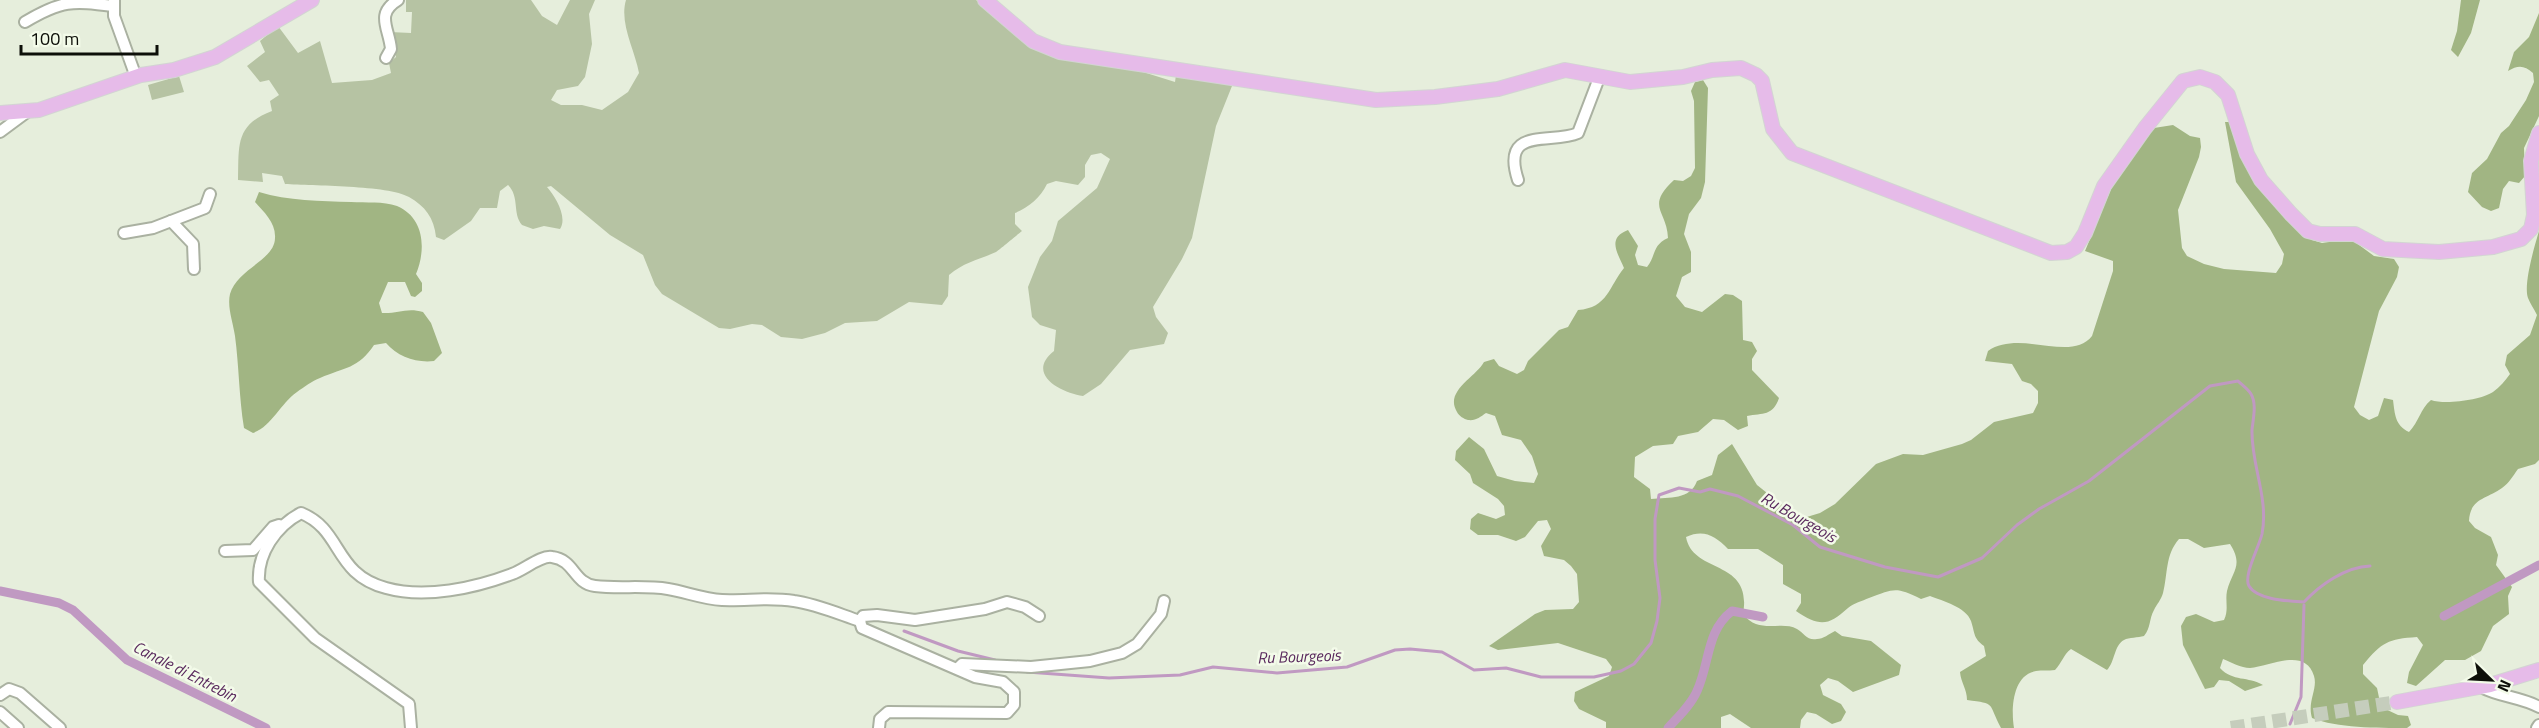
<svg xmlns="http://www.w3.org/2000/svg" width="2539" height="728" font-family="'Titillium Web',sans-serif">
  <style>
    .green { fill: #b6c3a3 }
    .forest { fill: #a1b583 }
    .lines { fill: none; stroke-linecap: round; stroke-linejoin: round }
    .stream { stroke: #c099c2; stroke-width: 3 }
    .canal { stroke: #c099c2; stroke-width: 9 }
    .major-tunnel { stroke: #c5cdbc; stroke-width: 14; stroke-dasharray: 14 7; stroke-linecap: butt }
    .minor-casing { stroke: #aab1a1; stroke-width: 14 }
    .major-casing { stroke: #d3d4d3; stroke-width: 16 }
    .minor { stroke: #fff; stroke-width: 10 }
    .major { stroke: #e6bbe9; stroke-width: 14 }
    .labels { text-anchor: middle; stroke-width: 5; stroke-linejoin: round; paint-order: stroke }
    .water-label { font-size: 16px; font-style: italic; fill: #59295d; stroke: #f3fbe9 }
  </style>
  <rect width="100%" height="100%" fill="#e6eedc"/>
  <g class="green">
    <path d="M406,0H531L542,16L557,25L570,0H595L589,14L592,44L585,77L578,86L557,90L551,100L561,105H582L602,110L628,92L639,73C635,50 619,23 626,0H976L1036,50L1060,57L1124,66L1175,82L1176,75L1226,82L1232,86L1216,126L1192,238L1182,259L1153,307L1156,317L1168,333L1164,344L1130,350L1101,384L1083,396C1061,393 1025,374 1054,351L1056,330L1040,325L1032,317L1028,287L1040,257L1052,241L1058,221L1097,188L1110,159L1101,153L1091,155L1085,165V177L1078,185L1056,181L1047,184C1040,198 1029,207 1015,213V224L1022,231C1018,234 998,251 996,252C979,260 964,262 949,275L948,296L942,305L909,302L877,321L845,323L825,333L802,339L781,337L762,325L752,324L730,329L719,328L662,294L655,285L643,255L610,235L551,186L547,187C555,196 568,217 560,229L544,226L533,229L522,225C512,213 520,197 508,185L500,191L497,208H480L471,221L444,240L436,237C434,218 425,206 409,197C388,185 312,186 285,184L282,176L262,173L263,182L238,180C239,145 235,125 272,111L270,101L279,95L269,80L260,82L247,66L265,52L260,41L278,26L298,53L320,41L332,83L372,80L391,73L389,63L396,57L390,32L411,33L412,12H406Z"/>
    <path d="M179,76L184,92L152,100L148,85Z"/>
  </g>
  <g class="forest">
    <path d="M2461,0H2480L2471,33L2458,57L2451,50L2457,31Z"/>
    <path d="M2539,13V116L2524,148L2525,176L2519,183L2509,181L2503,189L2499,208L2491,211L2482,207L2468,192L2472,173L2487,159L2501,133L2509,126L2526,100L2534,82L2533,73C2524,65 2518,65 2508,71L2514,52L2529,37Z"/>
    <path d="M1703,80L1708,88L1705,182L1701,198L1689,214L1684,234L1691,252V272L1682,277L1676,296L1685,307L1702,312L1725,294L1733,295L1742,301L1743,340L1752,342L1757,351L1752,359V370L1779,398C1773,416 1763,413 1747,416L1748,426L1738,430L1724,420L1713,419L1698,432L1678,436L1673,444L1653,446L1635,457L1634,477L1650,489L1651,499C1670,497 1690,500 1697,481L1712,475L1718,455L1732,444L1757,485L1800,519L1820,513L1835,504L1876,464L1903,454L1923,455L1962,444L1971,440L1994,422L2033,413L2038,403V391L2031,384L2022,381L2012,364L1985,361L1988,351C2020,329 2071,363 2092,336L2113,271V261L2085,251L2116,177L2154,128L2173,125L2190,136L2200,138L2201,147L2199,157L2178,210L2182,248L2187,256L2204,264L2224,269L2276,273L2282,264L2284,254L2270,229L2236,182L2225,122H2231L2239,143L2312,240L2322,243L2351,239L2374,256L2394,259L2399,267L2397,277L2379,311L2354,407L2360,415L2369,420L2378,416L2384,398L2393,400C2395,415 2395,425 2409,432C2419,422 2420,409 2431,400C2445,405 2481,400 2493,392C2500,387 2505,381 2510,374L2505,365L2507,355L2530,335L2537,315C2534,309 2530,303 2528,298C2523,284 2535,245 2539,231V460L2535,464L2518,469C2513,476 2509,483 2502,488C2487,499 2470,498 2469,521L2475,528L2491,537L2498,555L2496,565L2512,587L2508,596L2509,614L2493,626L2481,651L2465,660H2445L2416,686L2407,683L2409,672L2423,645L2417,637C2388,639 2382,642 2363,665V674L2377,688L2381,707L2398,715L2408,716L2411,725L2407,728C2377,728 2337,728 2312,718C2307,701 2318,689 2314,676C2305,646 2269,667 2250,668C2241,668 2231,662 2223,659L2220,668C2233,682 2248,676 2263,685L2245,691L2229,681L2219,680L2214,687L2205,689L2183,645L2181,626L2186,617L2196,614L2214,622L2224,620C2229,610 2225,601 2227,591C2232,571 2244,566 2230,544L2204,548L2188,539H2179C2165,555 2168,574 2163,593C2161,600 2157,604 2154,610C2149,619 2151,627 2144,636C2138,638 2129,637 2124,640C2114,645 2115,662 2107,670L2071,649C2063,655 2062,663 2055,670C2048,671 2042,670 2036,671C2012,675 2011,710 2014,728H2001C1987,702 1997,704 1967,700C1967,689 1961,683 1960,672L1986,656L1984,646C1973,638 1975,633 1971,621C1966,607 1943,601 1930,596L1921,599C1895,586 1894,589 1869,598C1862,601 1854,603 1848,608C1828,626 1820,627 1796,611L1801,603V594L1783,584V565L1758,549H1728C1715,536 1704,529 1686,537C1693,575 1753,558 1743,614C1759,635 1781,620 1797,629C1804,633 1807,641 1817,639C1823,639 1829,634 1835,631L1842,636L1871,641L1901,665L1899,675L1853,692L1838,681L1828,678L1820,685L1823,695L1841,704L1846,712L1841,721L1832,724L1816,714L1807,712L1801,720L1800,728H1751L1730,714L1721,717V728H1606V722L1579,709L1574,701L1575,692L1609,676L1612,667L1606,659L1558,643L1498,650L1489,646L1535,614L1545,610L1573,609L1579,602L1577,574L1571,566L1564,560L1544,556L1541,546L1551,529L1547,520L1538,521L1525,537L1516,541L1498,535H1478L1470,529L1471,519L1478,513L1496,519L1505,515L1504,506L1498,499L1473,483L1470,474L1455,460L1456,451L1469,437L1484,449L1497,476L1515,481L1534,483L1538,474L1532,456L1521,440L1502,435L1495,416L1486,413C1480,417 1476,421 1468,420C1464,419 1459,416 1457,412C1444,391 1476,377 1484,362L1494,359L1499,366L1517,374L1524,370L1528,361L1559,330L1568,327L1578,310C1608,308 1609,286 1624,268C1617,252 1607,238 1628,230L1638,246L1635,255L1638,265L1647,267C1656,256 1652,245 1668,238C1667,210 1645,207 1674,180L1683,181L1691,176L1695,168L1694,101L1691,91L1695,82Z"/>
    <path d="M259,192C288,201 321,201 351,202C366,203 383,201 397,206C425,218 426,250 416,274L422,283V291L415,297L411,296L405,282H388L379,303L382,313C397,314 407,307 423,312L431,323L442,353L434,361C416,363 398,357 386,343L374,345C358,369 345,367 320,378C312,381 304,387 297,392C280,404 272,426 253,433L244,428C239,397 239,366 235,336C233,322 227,307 230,294C237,269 275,260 275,238C276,223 264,212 255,202Z"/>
  </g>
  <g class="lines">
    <g class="stream">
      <path d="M904,631L958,651L995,660"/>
      <path d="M1027,672L1109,678L1180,675L1213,667L1277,673L1347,667L1395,650L1410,649L1442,652L1474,670L1506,668L1541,677H1594L1621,671L1634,664L1651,643L1657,621L1660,598L1655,560V519L1659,495L1679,488L1700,492L1710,489L1738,496L1793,525L1820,547L1885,567L1938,577L1982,558L2017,525L2039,509L2089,481L2210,386L2238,381C2242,385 2248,389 2251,394C2257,404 2253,419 2252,430C2251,465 2269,498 2262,534C2259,547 2243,576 2249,586C2257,600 2289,601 2304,602C2320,585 2345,567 2370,566"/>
      <path d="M2290,724L2301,697L2304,605"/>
    </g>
    <g class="canal">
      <path d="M0,591L59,603L73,610L127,660L266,728"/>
      <path d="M2444,616L2539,565"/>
      <path d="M1668,728C1678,717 1691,705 1697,691C1710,663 1706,631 1732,611L1763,617"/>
    </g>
    <path class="major-tunnel" d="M2231,728L2397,702"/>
    <defs>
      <g id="minor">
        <path d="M114,0V16L136,77"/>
        <path d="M25,22C62,0 72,1 113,6"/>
        <path d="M386,58L391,49C389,28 375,14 398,0"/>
        <path d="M0,132L27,112"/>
        <path d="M1518,180C1500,125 1552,145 1578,133L1599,78"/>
        <path d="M171,221L193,244L194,269"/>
        <path d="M124,233L153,228L205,208L210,194"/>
        <path d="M225,551L253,550L273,527L279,525"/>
        <path d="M958,668L962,664L1031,667L1090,661L1122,653L1137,644L1161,614L1164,601"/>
        <path d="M2481,687C2500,697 2521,697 2539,707"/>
        <path d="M0,695L9,689L20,693L60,728"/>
        <path d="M0,712L18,728"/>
        <path d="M411,728L409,704L315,638L259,582C257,554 276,526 301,513C343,530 333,574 386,588C425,599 475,588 512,574C524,570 541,555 552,557C575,560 573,583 595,586C619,589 644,585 668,589C686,592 703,599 722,600C746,601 770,597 794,601C816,604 839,614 860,621"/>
        <path d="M879,728L880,719L888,712L1007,713L1014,705V692L1003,682L975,677L862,628L860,621L863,616L877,615L915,620L985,609L1007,602L1025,607L1039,616"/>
        <path d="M2537,728L2539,725"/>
      </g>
      <g id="major">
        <path d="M985,0L1033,41L1060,52L1376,100L1435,97L1498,89L1565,70L1630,82L1683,77L1712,70L1741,68L1756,75L1762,81L1773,129L1792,153L2051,253L2067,252L2076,247L2085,233L2104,186L2145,128L2183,81L2200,77L2215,82L2228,95L2247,154L2261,180L2291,214L2308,231L2320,234H2355L2383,249L2439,252L2493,247L2521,239L2531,229L2534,215L2531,161L2539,133"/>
        <path d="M0,113L39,110L141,75L174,70L215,57L312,0"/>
        <path d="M2397,702L2490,685L2539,670"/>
      </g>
    </defs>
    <use href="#minor" class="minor-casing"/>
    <use href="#major" class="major-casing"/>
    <use href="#minor" class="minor"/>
    <use href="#major" class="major"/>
  </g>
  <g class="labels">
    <g class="water-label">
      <text transform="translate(1799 517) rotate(30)" y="6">Ru Bourgeois</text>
      <text transform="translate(1299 656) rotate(-2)" y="6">Ru Bourgeois</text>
      <text transform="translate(185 671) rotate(27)" y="6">Canale di Entrebin</text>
    </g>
  </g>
  <g transform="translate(2491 680) rotate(114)" stroke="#f3fbe9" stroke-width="4.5" paint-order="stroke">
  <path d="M0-4.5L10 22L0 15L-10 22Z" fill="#0d0f09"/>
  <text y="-9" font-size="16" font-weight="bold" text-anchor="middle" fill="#0d0f09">N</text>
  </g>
  <path d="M21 45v9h136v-9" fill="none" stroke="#0d0f09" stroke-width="3"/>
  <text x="30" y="45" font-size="18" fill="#0d0f09" stroke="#f3fbe9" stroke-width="4.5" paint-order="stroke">100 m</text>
</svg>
